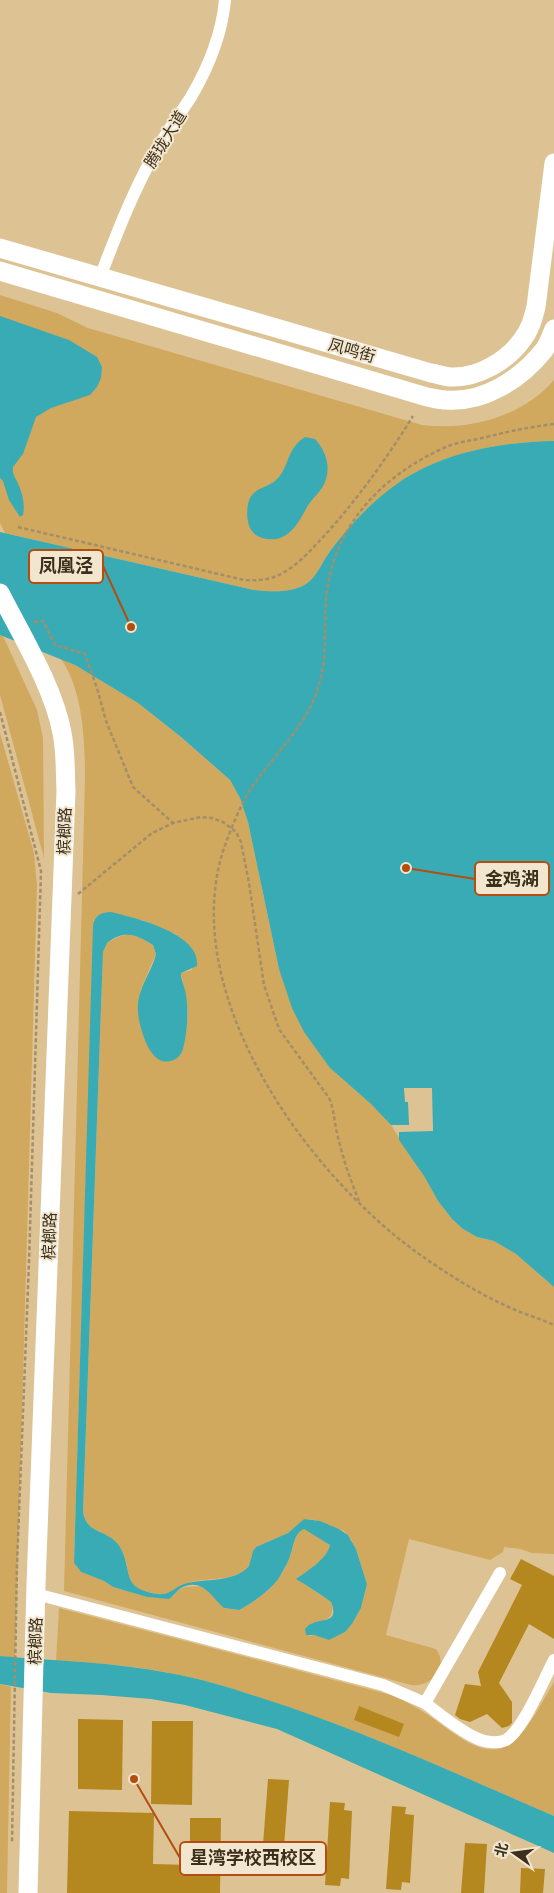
<svg xmlns="http://www.w3.org/2000/svg" width="554" height="1893" font-family="Manrope,'Noto Sans SC',sans-serif">
  <style>
    .green { fill: #d1a95e; fill-rule: evenodd }
    .water { fill: #39abb4 }
    .building { fill: #b5871f }
    .lines { fill: none; stroke-linecap: round; stroke-linejoin: round }
    .path { stroke: #a38e69; stroke-width: 2.5; stroke-dasharray: 4 2.5; stroke-linecap: butt }
    .street { stroke: #fff; stroke-width: 12 }
    .secondary { stroke: #fff; stroke-width: 19 }
    .labels { text-anchor: middle; stroke-width: 4; stroke-linejoin: round; paint-order: stroke }
    .street-label { font-size: 16px; fill: #3a301d; stroke: #f3e6ce }
    .leader { fill: none; stroke: #b44d11; stroke-width: 2 }
    .callout-dot { fill: #b44d11; stroke: #f3e6ce; stroke-width: 2 }
    .callout { fill: #f3e6ce; stroke: #b44d11; stroke-width: 2 }
    .callout-label { font-size: 18px; text-anchor: middle; font-weight: bold; fill: #3a301d }
  </style>
  <rect width="100%" height="100%" fill="#ddc394"/>
  <g class="green">
    <path d="M0,295L57,313L88,328L422,425C469,431 522,417 554,380V441C501,442 443,452 398,483C372,501 350,525 331,550C323,560 317,577 306,584C291,593 272,592 254,590L5,533L0,523Z"/>
    <path d="M0,635L3,636L37,710L43,738L44,858L0,695Z"/>
    <path d="M61,659L75,665L138,703L181,737L230,780L240,798L248,822L279,969L330,1068L371,1104L391,1125L424,1176L438,1201L452,1219L463,1229L477,1237L494,1241L516,1254L554,1287V1554L532,1553L520,1549L504,1547L503,1552L490,1560L409,1539L386,1635L436,1649C450,1668 431,1687 411,1685L64,1591L85,778C85,742 83,690 61,659ZM94,920H142L176,934L192,951V970L181,973L188,1011L186,1033L183,1049L146,1042L138,1010L141,989L156,954L153,945C134,933 126,931 107,943L103,952L83,1512C87,1533 102,1529 115,1541C129,1555 126,1579 135,1586C142,1591 154,1595 164,1594C174,1593 182,1585 192,1582C211,1577 235,1582 249,1566L253,1551L256,1547L288,1533L304,1519L315,1520L344,1531L351,1539L356,1549L367,1584L361,1608L352,1624L345,1632L329,1640L314,1635L309,1636L316,1622C328,1621 336,1615 331,1602L297,1579C307,1571 327,1559 330,1545L304,1528C294,1534 294,1547 290,1556C288,1563 283,1572 279,1578C271,1590 253,1603 239,1610L224,1608L209,1591L200,1586L185,1587L180,1589L173,1596L164,1598L147,1597L113,1587L104,1581L81,1572L74,1563Z"/>
    <path d="M0,733L34,853L37,885L15,1658L0,1656Z"/>
    <path d="M59,1608L391,1695C404,1700 416,1707 428,1715C450,1729 485,1765 513,1742C530,1727 542,1702 554,1682V1816C466,1778 379,1738 288,1707C249,1694 210,1680 169,1673C132,1665 94,1663 56,1661Z"/>
    <path d="M0,1684L11,1687L7,1893H0Z"/>
  </g>
  <g class="water">
    <path d="M0,316L69,340L97,357L102,367L101,378L97,387L90,395L51,408L36,417L23,454L13,467C12,475 16,478 19,486C23,495 25,506 23,515L20,517L9,500L3,481L0,478Z"/>
    <path d="M305,437L315,439C328,453 332,472 322,488C317,495 311,500 307,507C301,518 294,533 280,538C272,541 257,539 252,531C246,524 246,506 250,498C255,488 268,487 275,481C290,468 285,450 305,437Z"/>
    <path d="M554,441V1287L516,1254L494,1241L477,1237L463,1229L452,1219L438,1201L424,1176L399,1140V1132L433,1131L432,1088H404L405,1102H408L409,1125H391L371,1104L330,1068L304,1032L292,1008L279,969L248,822L240,798L230,780L181,737L138,703L75,665L0,635V532L254,590C272,592 291,593 306,584C317,577 323,560 331,550C350,525 372,501 398,483C443,452 501,442 554,441Z"/>
    <path d="M111,912C135,918 201,933 197,966L181,973C181,981 185,987 186,995C189,1010 187,1035 183,1049C181,1055 177,1060 170,1061C150,1067 139,1027 138,1012C136,990 151,974 156,954L153,945C135,934 124,930 107,943L103,952L83,1512C87,1533 102,1529 115,1541C129,1554 125,1578 135,1586C142,1591 154,1595 164,1594C171,1593 177,1586 184,1584C205,1578 234,1583 249,1566L253,1551L256,1547L288,1533L304,1519L320,1521L339,1529L348,1535L356,1549L367,1584L361,1608L352,1624L345,1632L329,1640L314,1635H306L305,1629C306,1628 309,1624 311,1624C321,1618 340,1624 331,1602C320,1594 308,1586 296,1579C306,1572 327,1559 330,1545L304,1529C294,1533 294,1546 290,1556C288,1563 283,1571 279,1578C272,1589 251,1604 239,1610L224,1608C211,1596 202,1577 181,1588C177,1591 173,1596 169,1599L147,1597L113,1587L104,1581L81,1572L74,1563L93,925C95,915 102,912 111,912Z"/>
    <path d="M0,1656C56,1661 114,1662 169,1673C210,1680 249,1694 289,1707C379,1738 466,1778 554,1816V1853L277,1729L185,1705L151,1699L101,1695L51,1693L0,1684Z"/>
  </g>
  <g class="building">
    <path d="M521,1559L554,1576V1639L529,1624L499,1683L512,1702V1723L509,1726L502,1728L487,1714L470,1722L460,1719L455,1715L465,1684L481,1686L478,1672L522,1585L510,1579Z"/>
    <path d="M359,1706L404,1724L399,1737L354,1720Z"/>
    <path d="M78,1719L123,1720L122,1790L78,1789Z"/>
    <path d="M152,1721H193L192,1805L151,1804Z"/>
    <path d="M268,1779L289,1780L282,1873L261,1871Z"/>
    <path d="M330,1802L345,1803L344,1810L352,1811L349,1879L341,1878L340,1886L325,1885Z"/>
    <path d="M392,1806L406,1807L405,1814L414,1815L410,1883L402,1882L401,1890L386,1889Z"/>
    <path d="M69,1811L154,1813L153,1864L190,1865V1818H221L220,1893H67Z"/>
    <path d="M465,1843L487,1844L484,1893H461Z"/>
    <path d="M521,1868L545,1869L543,1893H520Z"/>
  </g>
  <g class="lines">
    <g class="path">
      <path d="M554,424C529,427 506,432 482,438C470,441 457,442 446,447C389,472 342,516 329,579C321,616 330,652 318,688C305,729 273,755 250,790C239,808 230,831 223,851C178,995 307,1174 419,1254C450,1276 484,1297 520,1312C531,1316 543,1320 554,1325"/>
      <path d="M18,527L244,580C256,581 270,580 281,574C298,565 311,550 324,536C357,500 387,458 413,416"/>
      <path d="M34,622L43,621L55,645L85,654L97,688L106,721L133,787L173,823"/>
      <path d="M0,712L41,871L29,1262L17,1564L12,1842"/>
      <path d="M78,894L152,833L173,823L201,817L212,818L223,822L236,832L241,842L249,883L264,985L279,1029L329,1098C334,1109 334,1120 337,1133C342,1156 350,1179 359,1201"/>
    </g>
    <g class="street">
      <path d="M100,277C116,236 131,196 152,158C163,137 178,117 191,97C208,68 222,33 225,0"/>
      <path d="M36,1594L383,1685L425,1703L500,1573"/>
      <path d="M425,1703C441,1715 457,1729 476,1738C484,1742 497,1744 506,1740C523,1730 544,1679 554,1660"/>
    </g>
    <g class="secondary">
      <path d="M0,248L431,373C438,374 445,377 451,377C478,378 507,361 522,340C530,330 533,319 536,307L554,163"/>
      <path d="M0,271L427,397C433,398 440,400 446,400C484,403 521,379 544,350C548,345 551,336 554,329"/>
      <path d="M0,593C21,634 54,688 62,733C66,752 65,771 66,791L36,1584L28,1893"/>
    </g>
  </g>
  <g class="labels">
    <g class="street-label">
      <text transform="translate(165 139) rotate(-58)" y="6">腾珑大道</text>
      <text transform="translate(352 350) rotate(16)" y="6">凤鸣街</text>
      <text transform="translate(64 831) rotate(-88)" y="6">槟榔路</text>
      <text transform="translate(49 1236) rotate(-88)" y="6">槟榔路</text>
      <text transform="translate(35 1641) rotate(-88)" y="6">槟榔路</text>
    </g>
  </g>
  <path class="leader" d="M131 627L103 566M406 868L475 879M134 1779L180 1858"/>
  <g class="callout-dot">
    <circle cx="131" cy="627" r="5"/>
    <circle cx="406" cy="868" r="5"/>
    <circle cx="134" cy="1779" r="5"/>
  </g>
  <g class="callout">
    <rect x="29" y="550" width="74" height="33" rx="5"/>
    <rect x="475" y="862" width="74" height="33" rx="5"/>
    <rect x="180" y="1842" width="146" height="33" rx="5"/>
  </g>
  <g class="callout-label">
    <text x="66" y="572">凤凰泾</text>
    <text x="512" y="885">金鸡湖</text>
    <text x="253" y="1864">星湾学校西校区</text>
  </g>
  <g transform="translate(514 1853) rotate(284)" stroke="#f3e6ce" stroke-width="4" paint-order="stroke">
  <path d="M0-4L9 19L0 12L-9 19Z" fill="#3a301d"/>
  <text y="-8" font-size="14" font-weight="bold" text-anchor="middle" fill="#3a301d">北</text>
  </g>
</svg>
